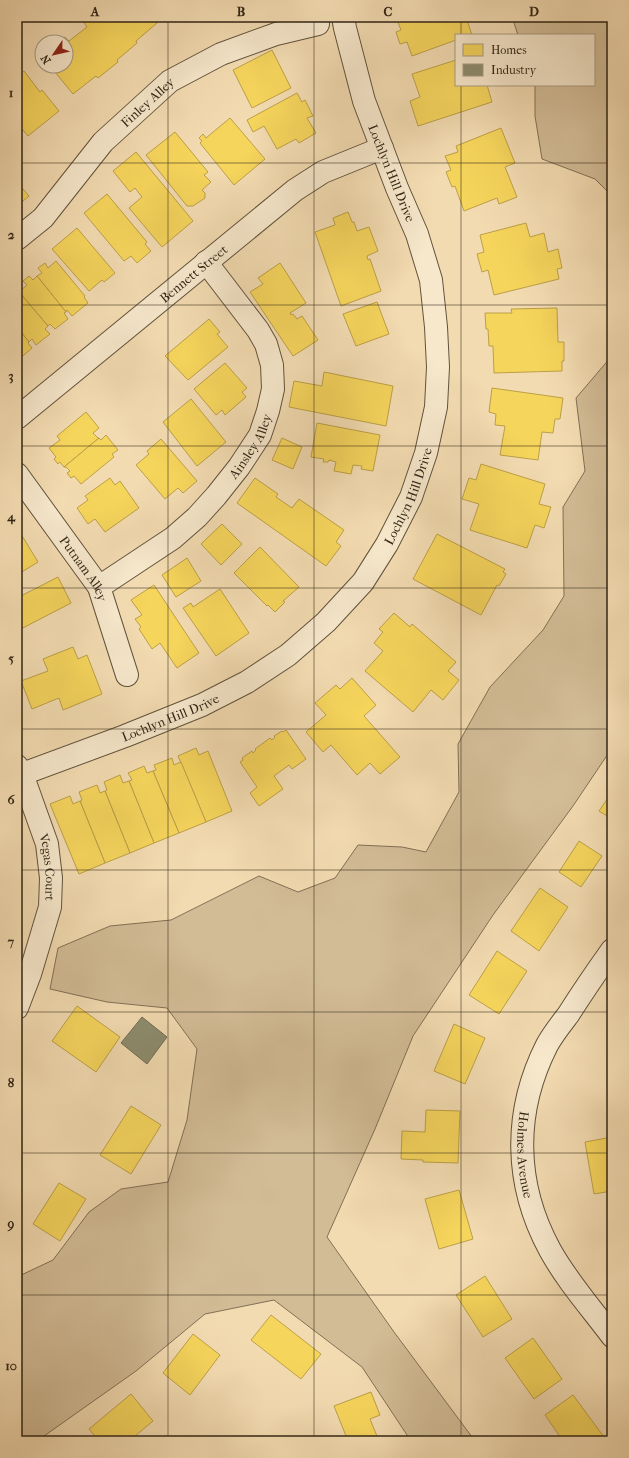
<svg xmlns="http://www.w3.org/2000/svg" width="629" height="1458" font-family="'IM FELL French Canon',serif">
  <style>
    .green { fill: #d2bc96; stroke: #817056 }
    .homes { fill: #f6d55c; stroke: #bba047 }
    .industry { fill: #8c8c6e; stroke: #706d53 }
    .lines { fill: none; stroke-linecap: round; stroke-linejoin: round }
    .minor-casing { stroke: #61523c; stroke-width: 24 }
    .minor { stroke: #f7e8cc; stroke-width: 22 }
    .grid { fill: none; stroke: #302415; stroke-width: 1; stroke-opacity: 0.55 }
    .labels { text-anchor: middle; stroke-width: 4; stroke-linejoin: round; paint-order: stroke }
    .street-label { font-size: 13px; fill: #302415; stroke: #f7e8cc }
    .neatline { fill: none; stroke: #302415; stroke-width: 1.5 }
    .grid-label { font-size: 13px; text-anchor: middle; font-weight: bold; fill: #302415 }
  </style>
  <rect width="100%" height="100%" fill="#f3dbb1"/>
  <filter id="stains"><feTurbulence type="fractalNoise" baseFrequency=".005" numOctaves="4"/><feColorMatrix values="0 0 0 0 .2 0 0 0 0 .09 0 0 0 0 .02 0 0 0 .5 -.17"/></filter>
  <radialGradient id="worn" r=".72"><stop offset=".6" stop-color="#630" stop-opacity="0"/><stop offset="1" stop-color="#630" stop-opacity=".3"/></radialGradient>
  <g class="green">
    <path d="M512,17H612V196L595,179L542,159L535,116V85H594V35H518Z"/>
    <path d="M612,350V748L573,806L493,915L413,1036L375,1129L327,1237L394,1332L475,1441H411L362,1367L274,1300L205,1314L136,1371L37,1441H17V1277L53,1260L89,1212L121,1189L168,1182L187,1120L197,1049L167,1008L107,1002L50,989L58,948L110,926L171,920L259,876L298,892L335,878L358,845L402,847L426,852L459,792L458,744L490,687L543,630L564,596L563,507L585,471L576,398L611,357Z"/>
  </g>
  <g class="homes">
    <path d="M88,17H160L155,21L157,23L136,41L137,43L117,60L118,62L98,78L96,76L73,94L50,66H66V42H58L65,37L69,41L87,27L83,21Z"/>
    <path d="M396,17H468L469,20H467L472,35H456V40L412,56L407,42L400,44L396,32L401,30Z"/>
    <path d="M272,50L291,88L252,108L233,70Z"/>
    <path d="M456,60V85H487L492,102L418,126L410,101L420,97L412,74Z"/>
    <path d="M24,71L40,92L42,90L59,111L28,136L23,130L17,134V76Z"/>
    <path d="M297,93L302,102L305,100L313,116L307,118L316,133L299,143L296,139L277,149L264,126L253,132L247,120Z"/>
    <path d="M230,118L265,159L234,185L200,143L202,141L199,138L203,134L206,138Z"/>
    <path d="M501,128L515,163L505,167L517,197L499,204L497,198L464,211L455,186L452,187L446,172L451,170L445,156L458,152L456,146Z"/>
    <path d="M175,132L208,172L204,175L211,182L202,190L205,193V198L193,206H187L146,155Z"/>
    <path d="M136,152L193,221L162,247L129,208L142,197L135,188L130,192L113,171Z"/>
    <path d="M17,182L29,196L17,206Z"/>
    <path d="M107,194L147,242L145,244L151,251L137,263L131,256L124,261L84,213Z"/>
    <path d="M348,212L352,222H354L357,231L369,227L378,251L367,256L368,260L370,259L381,291L341,306L315,232L335,225L333,218Z"/>
    <path d="M526,223L530,237L544,233L548,252L558,249L562,268L557,269L559,279L494,295L488,270L482,272L477,254L484,252L480,235Z"/>
    <path d="M77,228L115,273L104,282L102,280L89,291L52,249Z"/>
    <path d="M56,261L85,296L84,297L88,303L72,316L67,310L66,312L37,276L42,273L38,268L45,263L48,268Z"/>
    <path d="M280,263L306,303L290,313L291,315L293,314L297,319L302,316L318,340L293,356L250,292L263,284L258,278Z"/>
    <path d="M29,276L33,280L37,276L66,312L64,313L68,319L55,329L50,324L48,326L19,292L27,285L23,281Z"/>
    <path d="M19,292L48,326L45,329L50,334L36,345L32,339L29,342L17,327V293Z"/>
    <path d="M377,302L389,334L356,346L343,314Z"/>
    <path d="M557,308L558,342H564V361H562V371L494,373L493,346H489L488,329H486L485,313H512L511,309Z"/>
    <path d="M209,319L220,332L217,334L228,347L188,380L165,356Z"/>
    <path d="M17,327L29,342L28,343L32,348L17,361Z"/>
    <path d="M225,363L247,388L242,392L246,397L225,415L222,410L216,415L194,389Z"/>
    <path d="M324,372L393,386L386,426L289,407L294,381L322,386Z"/>
    <path d="M492,388L563,398L560,419H555L553,433L542,432L538,460L500,455L505,426L495,425L496,414L489,412Z"/>
    <path d="M191,399L226,442L197,466L163,422Z"/>
    <path d="M86,412L99,428L93,433L98,438H99L64,467L60,462L58,464L54,459L56,457L49,448L60,440L57,436Z"/>
    <path d="M317,423L380,435L373,471L361,469L362,466L353,465L351,474L334,471L336,462L329,460L328,462H323L324,459L311,457Z"/>
    <path d="M106,435L118,450L112,454L114,457L81,484L74,476L71,478L67,473L70,471L66,467H64L99,438L101,440Z"/>
    <path d="M282,438L302,447L293,469L272,460Z"/>
    <path d="M161,439L197,481L183,493L178,488L165,499L136,465L149,454L147,451Z"/>
    <path d="M481,464L545,484L539,504L551,507L544,528L535,525L527,548L470,530L479,504L462,499L469,478L476,480Z"/>
    <path d="M110,478L115,485L120,481L139,508L105,532L95,519L88,524L77,508L88,500L85,496Z"/>
    <path d="M255,478L278,494L276,497L292,508L299,499L344,530L336,542L341,546L326,566L237,503Z"/>
    <path d="M17,515L22,522L17,525Z"/>
    <path d="M222,524L242,544L221,565L201,544Z"/>
    <path d="M21,534L38,562L17,575V536Z"/>
    <path d="M437,534L505,569L503,572L506,574L499,586L497,585L481,615L413,579Z"/>
    <path d="M260,547L299,587L283,601L285,602L275,612L268,605L267,606L234,573Z"/>
    <path d="M187,558L201,581L176,597L162,575Z"/>
    <path d="M58,577L71,603L17,631V598Z"/>
    <path d="M154,585L199,653L177,668L160,643L152,649L139,629L141,627L135,619L142,615L131,600Z"/>
    <path d="M220,589L249,633L216,656L183,608L191,603L193,607Z"/>
    <path d="M394,613L410,627L412,624L456,662L448,671L459,680L443,700L431,690L413,712L365,671L383,651L374,643L383,632L379,629Z"/>
    <path d="M73,647L78,659L87,655L102,694L63,710L59,698L32,709L21,681L48,671L43,659Z"/>
    <path d="M352,678L376,705L364,716L400,757L380,774L370,763L357,775L331,745L323,752L306,732L326,715L315,703L336,685L340,689Z"/>
    <path d="M286,730L306,759L292,769L289,765L274,776L283,789L259,806L250,793L257,787L240,762L243,760L242,758L252,751L253,753L256,750L255,749L270,738L272,740L275,737L274,736L282,731L283,732Z"/>
    <path d="M196,748L199,755L208,751L232,811L206,822L178,756Z"/>
    <path d="M172,758L174,765L181,762L206,822L179,833L153,771L156,770L154,765Z"/>
    <path d="M144,766L147,773L153,771L179,833L154,843L129,781L132,780L128,773Z"/>
    <path d="M120,775L123,783L129,781L154,843L130,853L105,791L107,790L104,782Z"/>
    <path d="M97,785L100,793L105,791L130,853L105,863L80,801L82,800L79,792Z"/>
    <path d="M612,792V819L599,811Z"/>
    <path d="M70,796L73,804L80,801L105,863L79,874L50,804Z"/>
    <path d="M579,841L602,856L581,887L559,872Z"/>
    <path d="M540,888L568,907L539,951L511,931Z"/>
    <path d="M497,951L527,971L499,1014L469,995Z"/>
    <path d="M77,1006L120,1037L96,1072L52,1041Z"/>
    <path d="M454,1024L485,1038L465,1084L434,1071Z"/>
    <path d="M612,1078V1089L607,1086Z"/>
    <path d="M131,1106L161,1125L131,1174L100,1155Z"/>
    <path d="M426,1110L460,1111L458,1163L423,1162V1160L401,1159L402,1131L425,1132Z"/>
    <path d="M612,1137V1191L594,1194L585,1142Z"/>
    <path d="M59,1183L86,1199L60,1241L33,1224Z"/>
    <path d="M459,1190L473,1239L439,1249L425,1199Z"/>
    <path d="M485,1276L512,1319L483,1337L456,1295Z"/>
    <path d="M271,1315L321,1354L301,1379L251,1340Z"/>
    <path d="M193,1334L220,1355L190,1395L163,1373Z"/>
    <path d="M533,1338L562,1379L534,1399L505,1358Z"/>
    <path d="M371,1392L380,1415L370,1419L379,1441H348L334,1406Z"/>
    <path d="M131,1394L153,1421L129,1441H99L89,1429Z"/>
    <path d="M573,1395L604,1437L598,1441H563L545,1415Z"/>
  </g>
  <path class="industry" d="M142,1017L167,1037L147,1064L121,1043Z"/>
  <g class="lines">
    <defs>
      <g id="minor">
        <path id="s1" d="M17,239L43,218L103,142L170,81L221,54L276,34L318,24"/>
        <path id="s2" d="M17,418L295,190L323,172L382,148"/>
        <path id="s3" d="M17,474L99,587L127,675"/>
        <path id="s4" d="M99,587L173,538L197,517L216,496L239,467L260,435L268,411L273,389L272,365L266,344L258,330L206,262"/>
        <path id="s5" d="M17,766L22,774L47,844L51,878L50,907L30,974L17,1008"/>
        <path id="s6" d="M17,776L125,736L202,705L247,682L288,655L326,622L363,582L387,544L411,497L426,453L436,407L438,367L436,327L431,280L417,234L397,188L364,101L345,28L343,17"/>
        <path id="s7" d="M612,950C597,971 582,993 568,1015C561,1024 553,1034 547,1045C513,1112 514,1184 550,1250C567,1281 591,1308 612,1336"/>
      </g>
    </defs>
    <use href="#minor" class="minor-casing"/>
    <use href="#minor" class="minor"/>
  </g>
  <path class="grid" d="M168,17V1441M314,17V1441M461,17V35M461,85V1441M17,163H612M17,305H612M17,446H612M17,588H612M17,729H612M17,870H612M17,1012H612M17,1153H612M17,1295H612"/>
  <g class="labels">
    <g class="street-label">
      <text dy="5" stroke="none"><textPath href="#s1" startOffset="190">Finley Alley</textPath></text>
      <text transform="translate(392 173) rotate(68)" y="5">Lochlyn Hill Drive</text>
      <text dy="5" stroke="none"><textPath href="#s2" startOffset="228">Bennett Street</textPath></text>
      <text dy="5" stroke="none"><textPath href="#s4" startOffset="210">Ainsley Alley</textPath></text>
      <text dy="5" stroke="none"><textPath href="#s6" startOffset="500">Lochlyn Hill Drive</textPath></text>
      <text dy="5" stroke="none"><textPath href="#s3" startOffset="116">Putnam Alley</textPath></text>
      <text dy="5" stroke="none"><textPath href="#s6" startOffset="164">Lochlyn Hill Drive</textPath></text>
      <text dy="5" stroke="none"><textPath href="#s5" startOffset="107">Vegas Court</textPath></text>
      <text dy="5" stroke="none"><textPath href="#s7" startOffset="229">Holmes Avenue</textPath></text>
    </g>
  </g>
  <rect width="629" height="1458" fill="none" stroke="#f3dbb1" stroke-width="44"/>
  <rect x="455" y="34" width="140" height="52" fill="#f7e8cc" stroke="#a79a83"/>
  <rect x="463" y="44" width="20" height="12" fill="#f6d55c" stroke="#a79a83"/>
  <text x="491" y="54" font-size="12" fill="#302415">Homes</text>
  <rect x="463" y="64" width="20" height="12" fill="#8c8c6e" stroke="#a79a83"/>
  <text x="491" y="74" font-size="12" fill="#302415">Industry</text>
  <g transform="translate(54 54) rotate(236)"><circle r="19" fill="#f7e8cc" stroke="#a79a83"/>
  <path d="M0-3L7 15L0 10L-7 15Z" fill="#8f2418"/>
  <text y="-6" font-size="11" font-weight="bold" text-anchor="middle" fill="#302415">N</text>
  </g>
  <rect x="22" y="22" width="585" height="1414" class="neatline"/>
  <g class="grid-label">
    <text x="95" y="16">A</text>
    <text x="241" y="16">B</text>
    <text x="388" y="16">C</text>
    <text x="534" y="16">D</text>
    <text x="11" y="97">1</text>
    <text x="11" y="239">2</text>
    <text x="11" y="380">3</text>
    <text x="11" y="521">4</text>
    <text x="11" y="663">5</text>
    <text x="11" y="804">6</text>
    <text x="11" y="946">7</text>
    <text x="11" y="1087">8</text>
    <text x="11" y="1228">9</text>
    <text x="11" y="1370">10</text>
  </g>
  <rect width="100%" height="100%" filter="url(#stains)"/>
  <rect width="100%" height="100%" fill="url(#worn)"/>
</svg>
